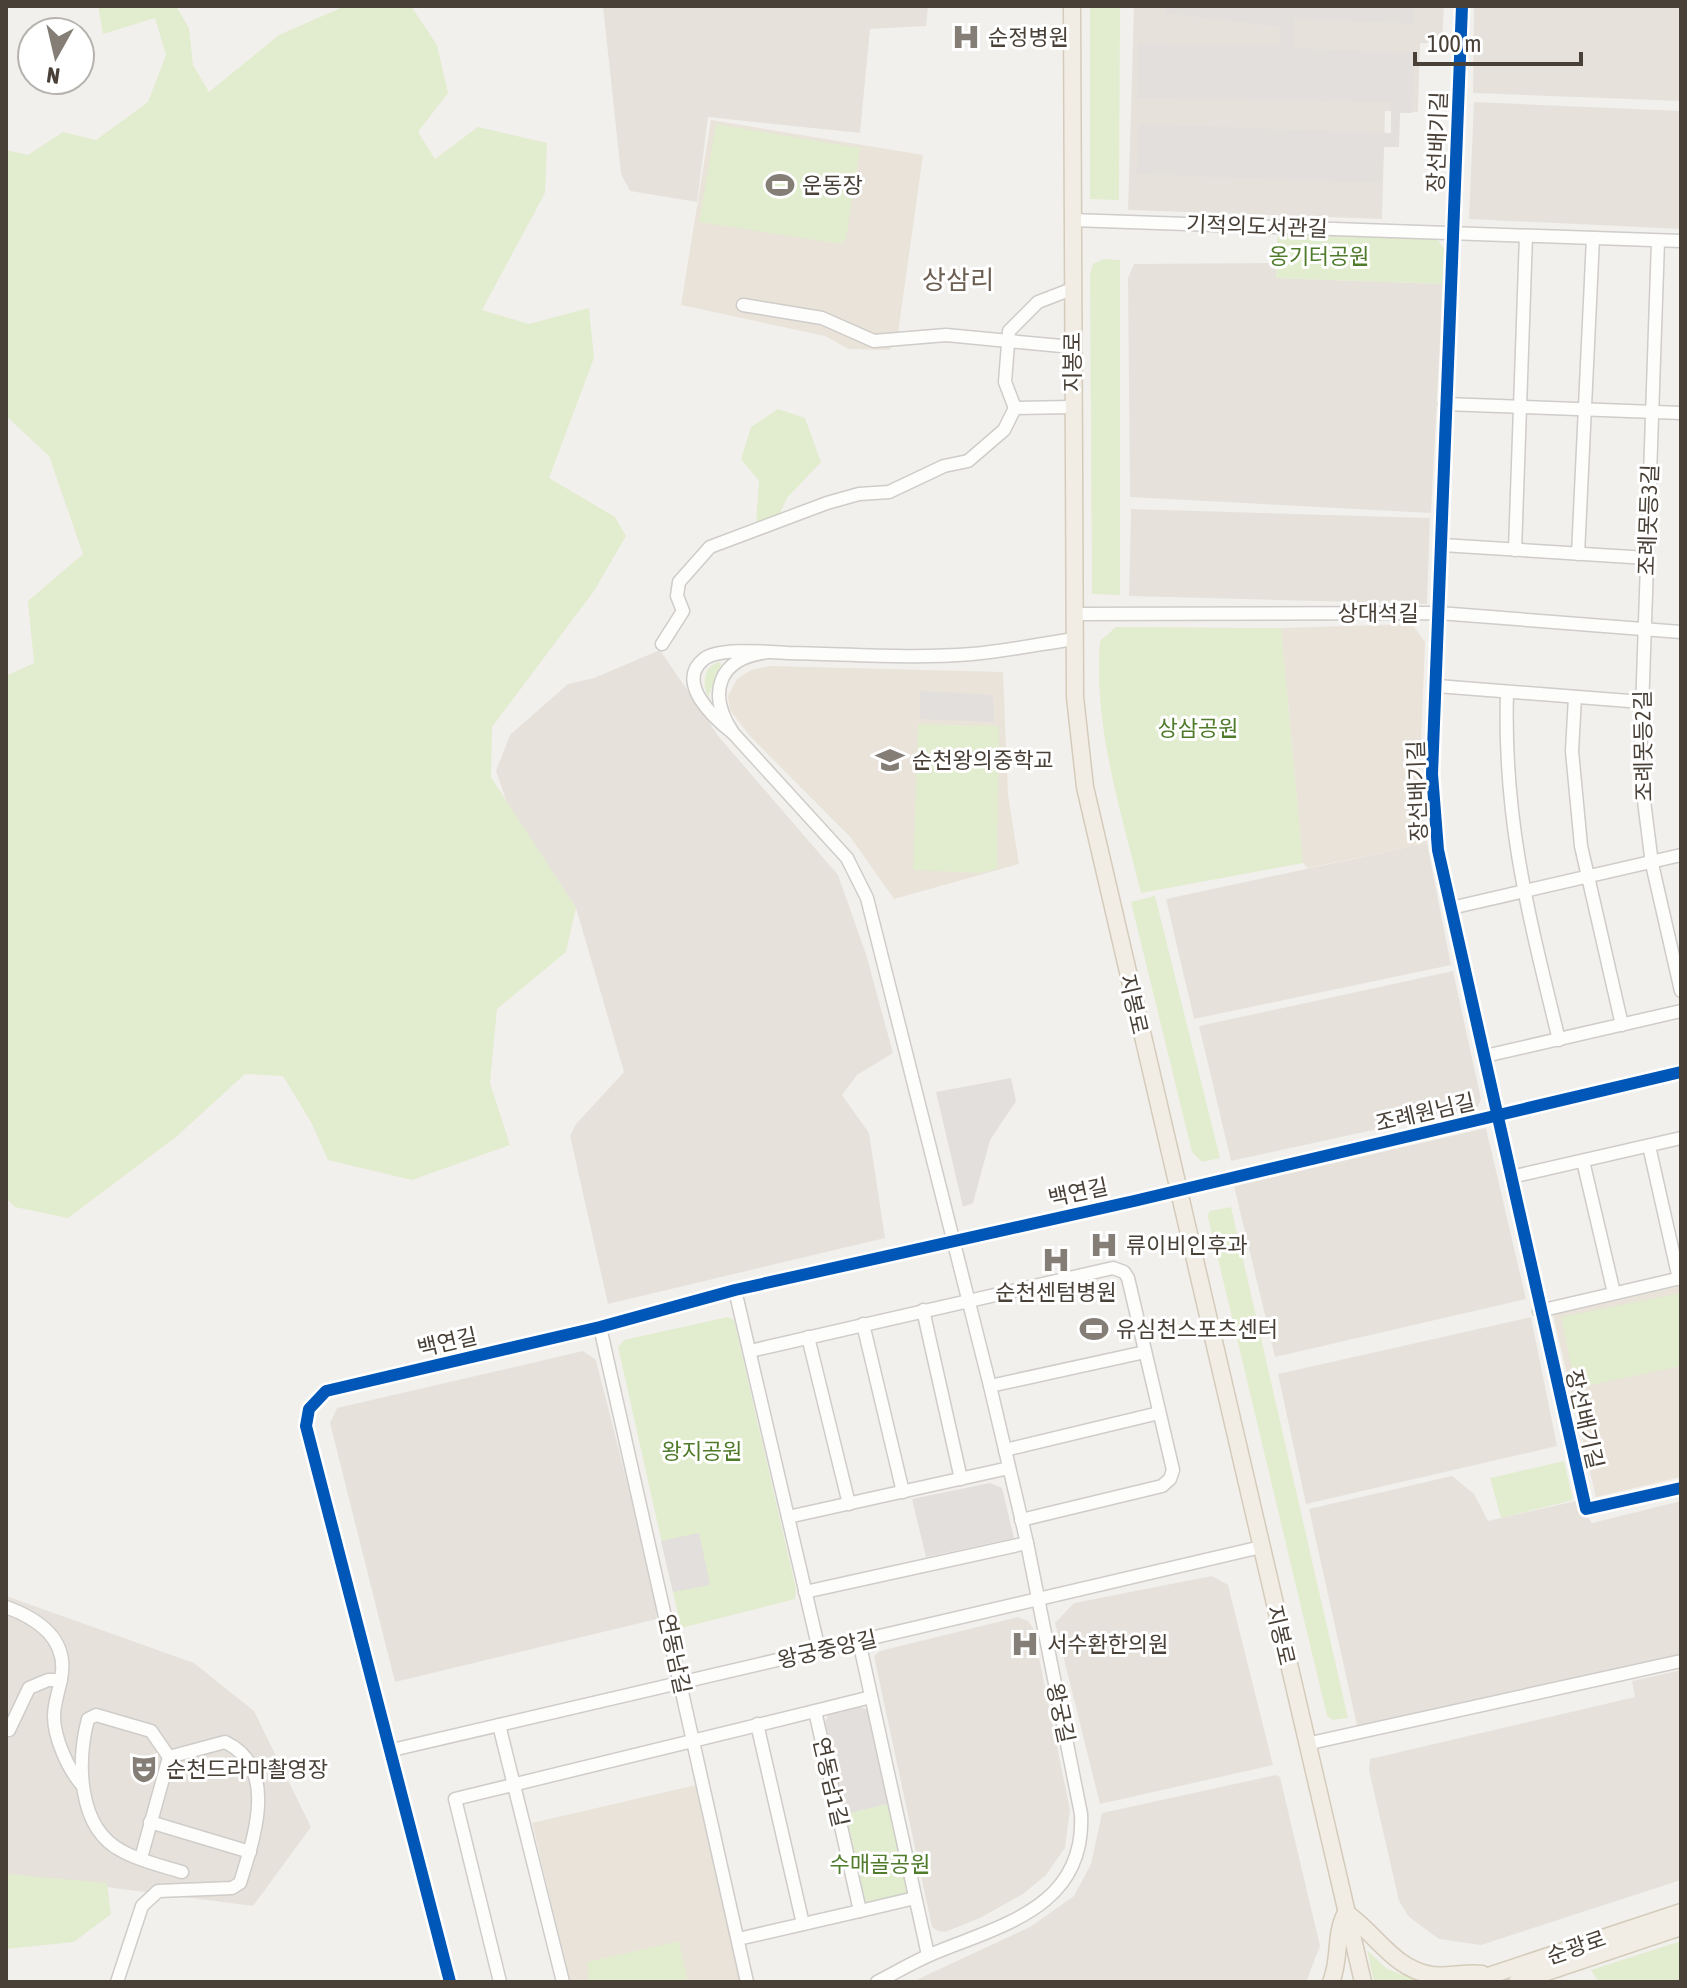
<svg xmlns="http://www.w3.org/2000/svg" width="1687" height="1988" font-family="'Asap Condensed','Noto Sans KR',sans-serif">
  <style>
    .residential { fill: #e6e2db }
    .education { fill: #e9e3d9 }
    .green { fill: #e2ecce }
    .parking { fill: #e2dfdc }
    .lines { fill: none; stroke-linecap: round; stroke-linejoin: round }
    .minor-casing { stroke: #cfccc9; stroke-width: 15 }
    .major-casing { stroke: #d4cbba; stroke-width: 19 }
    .minor { stroke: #fdfdfc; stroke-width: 12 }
    .major { stroke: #f1ede5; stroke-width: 16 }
    .cycleway-casing { stroke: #fff; stroke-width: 17 }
    .cycleway { stroke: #0057b8; stroke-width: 12 }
    .labels { text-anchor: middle; stroke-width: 6; stroke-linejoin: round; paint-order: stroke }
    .poi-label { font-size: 22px; fill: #494138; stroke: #fff; text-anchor: start }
    .street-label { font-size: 22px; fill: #494138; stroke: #fff }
    .park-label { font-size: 22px; fill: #4f7b2b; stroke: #fff }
    .quarter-label { font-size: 26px; fill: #6c5e50; stroke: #fff }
  </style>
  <rect width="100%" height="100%" fill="#f2f0ed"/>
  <g class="residential">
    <path d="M603,6H928L926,26L870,29L860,133L708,117L697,202L630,191L621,174Z"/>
    <path d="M1134,6H1444L1442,43H1420L1418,112L1385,111L1382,219L1128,210Z"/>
    <path d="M1474,6H1681V101L1473,93Z"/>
    <path d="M1474,102L1681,111V229L1469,219Z"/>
    <path d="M1276,263V278L1443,284L1431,513L1130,497L1128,278L1134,264Z"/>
    <path d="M1131,509L1430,518L1427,604L1129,596Z"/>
    <path d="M660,650L719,737L838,875L866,954L893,1053L857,1075L842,1095L869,1133L885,1238L608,1304L570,1136L576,1124L624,1072L576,908L508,806L496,771L510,735L568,684L594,678Z"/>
    <path d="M1427,843L1451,965L1194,1019L1166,899Z"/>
    <path d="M1453,971L1481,1099L1478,1107L1231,1161L1199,1026Z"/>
    <path d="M1486,1128L1526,1299L1275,1357L1234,1186Z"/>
    <path d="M1531,1317L1557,1446L1306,1504L1278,1374Z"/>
    <path d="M583,1351L596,1360L655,1592L657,1619L395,1682L330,1423L337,1408Z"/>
    <path d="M1452,1476L1474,1494L1488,1521L1576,1501L1592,1523L1681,1501V1656L1358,1730L1309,1509Z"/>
    <path d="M1212,1576L1228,1585L1273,1765L1100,1804L1055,1623L1074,1603Z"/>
    <path d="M6,1596L194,1663L254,1711L311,1827L253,1906L6,1874Z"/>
    <path d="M1018,1617L1028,1621L1033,1628L1070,1810L1065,1848L1046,1875L1023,1894L980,1918L945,1932L938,1931L932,1927L874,1656L880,1651Z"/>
    <path d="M1681,1670V1880L1481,1945L1439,1939L1409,1917L1399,1901L1369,1770L1370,1759L1635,1697L1632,1681Z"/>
    <path d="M1276,1775L1280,1777L1320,1946L1306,1982H912L1030,1927L1074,1896L1091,1864L1102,1813Z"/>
  </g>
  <g class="education">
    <path d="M711,120L923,155L898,333L890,350L849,349L825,336L681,305Z"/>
    <path d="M1412,624L1425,642L1420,770L1421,812L1427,843L1308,868L1303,863L1281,628Z"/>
    <path d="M770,666L1003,672L1008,795L1019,864L894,899L851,838L749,735L730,710L728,696L737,679L751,670Z"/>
    <path d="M1681,1286V1477L1596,1497L1553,1315Z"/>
    <path d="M696,1785L742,1982H570L532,1823Z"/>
  </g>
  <g class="green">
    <path d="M98,6H176L189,28L193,65L209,92L279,35L345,6H411L437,45L448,93L418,132L435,159L478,127L547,143L545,193L482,310L529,324L589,308L594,358L549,478L615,517L626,536L594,591L492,727L491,777L576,908L566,952L497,1009L490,1083L510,1145L412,1180L328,1160L311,1122L283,1076L245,1074L176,1137L68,1218L15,1207L6,1198V676L34,663L28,601L83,554L49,456L6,416V150L28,155L63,132L96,140L148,102L166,55L155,18L103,34Z"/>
    <path d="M1090,6H1120L1119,200L1090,199Z"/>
    <path d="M716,124L860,148L846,239L841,244L699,222Z"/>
    <path d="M1281,232L1436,238L1445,250L1443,284L1276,278L1277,239Z"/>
    <path d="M1104,259L1120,260V595L1092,594L1090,274L1093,264Z"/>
    <path d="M778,409L805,418L821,462L787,498L777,520L756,523L759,481L741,459L751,427Z"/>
    <path d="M1116,627L1281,628L1303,863L1141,893C1121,812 1093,725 1100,641Z"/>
    <path d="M719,662L721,665L708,697C702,684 703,666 719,662Z"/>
    <path d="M918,724L999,726L997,869L979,873L913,870Z"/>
    <path d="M1155,896L1220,1158L1202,1162L1192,1152L1131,902Z"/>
    <path d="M1231,1207L1348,1718L1333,1720L1327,1716L1208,1217L1209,1211Z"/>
    <path d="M1681,1293V1366L1576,1388L1561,1317Z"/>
    <path d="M728,1317L734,1320L796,1589L795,1599L681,1628L618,1347L624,1340Z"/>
    <path d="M1564,1461L1573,1500L1501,1518L1490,1478Z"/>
    <path d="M891,1803L912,1893L864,1903L846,1814Z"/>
    <path d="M6,1874L107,1883L111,1914L74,1942L6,1949Z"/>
    <path d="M679,1941L688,1982H589L587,1962Z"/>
    <path d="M1681,1941V1982H1599L1591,1970Z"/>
    <path d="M1367,1950L1387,1969L1421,1982H1374Z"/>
  </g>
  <g class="parking">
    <path d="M1166,6H1415L1414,24L1294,19V48L1414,53L1412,113H1400L1399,147H1384L1382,183L1137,174L1139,124L1391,133V102L1137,98L1138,44L1280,45V27L1165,13Z"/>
    <path d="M920,691L993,695L994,722L920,719Z"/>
    <path d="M1011,1078L1016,1101L990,1140L973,1203L963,1207L936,1092Z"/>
    <path d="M990,1483L1002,1488L1014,1538L926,1557L912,1499Z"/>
    <path d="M699,1533L710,1585L673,1592L661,1541Z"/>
    <path d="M859,1706L868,1710L891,1803L846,1814L825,1722L830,1712Z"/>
  </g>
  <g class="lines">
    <defs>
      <g id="minor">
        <path d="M1462,6L1432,774L1438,850L1586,1509L1681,1488"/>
        <path d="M1072,220L1681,241"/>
        <path d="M1658,241L1640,769L1652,864L1681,991"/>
        <path d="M743,305L822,318L874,341L946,335L1072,347"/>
        <path d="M1445,404L1681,413"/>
        <path d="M1015,408L1005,382L1009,331L1038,302L1072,289"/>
        <path d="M1442,545L1647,558"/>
        <path d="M1515,550L1526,236"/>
        <path d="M1578,554L1593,238"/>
        <path d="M1074,614L1439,613L1681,632"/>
        <path d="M662,644L683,611L677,596L679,582L710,547L827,503L859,494L889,492L944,466L968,461L1004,430L1015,408L1072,407"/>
        <path d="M768,652C717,658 707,694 733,733C715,719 674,682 704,659C719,647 769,652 788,653C849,654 911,659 972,654C1006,651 1040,644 1074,639"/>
        <path d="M1437,686L1642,702"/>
        <path d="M1507,692C1503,820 1529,917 1559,1040"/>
        <path d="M1575,697L1572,751L1581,846L1622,1025"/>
        <path d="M733,733L847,858L867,898L990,1386L1027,1543L1081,1814C1086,1907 1002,1925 932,1954C913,1962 895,1973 877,1982"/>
        <path d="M1451,908L1681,855"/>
        <path d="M1485,1056L1681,1011"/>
        <path d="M1649,1146L1679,1279"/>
        <path d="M1583,1161L1614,1293"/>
        <path d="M1511,1177L1681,1138"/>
        <path d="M735,1290L819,1650"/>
        <path d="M923,1310L961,1479"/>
        <path d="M1539,1311L1681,1278"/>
        <path d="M863,1324L903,1492"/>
        <path d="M600,1327L747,1982"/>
        <path d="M808,1337L849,1504"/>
        <path d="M750,1351L1113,1268L1124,1272L1128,1278L1173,1470L1170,1479L1162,1486L1021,1520"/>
        <path d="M990,1386L1145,1352"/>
        <path d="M1005,1450L1159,1413"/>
        <path d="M788,1517L1009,1468"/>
        <path d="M805,1592L1027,1543"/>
        <path d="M6,1607C39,1619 69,1640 61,1679C59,1691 54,1703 54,1716C54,1738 68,1769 82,1785"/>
        <path d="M859,1641L928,1955"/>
        <path d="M815,1711L871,1697"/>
        <path d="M757,1724L803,1924"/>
        <path d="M499,1725L563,1982"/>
        <path d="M9,1730L29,1688L48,1680H61"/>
        <path d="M1306,1744L1681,1661"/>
        <path d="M392,1750L1261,1547"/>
        <path d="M150,1822L250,1852"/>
        <path d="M141,1858L169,1757"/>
        <path d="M860,1911L915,1898"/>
        <path d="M117,1982L142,1906L158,1891L232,1888L240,1883C253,1840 280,1768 225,1742L169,1757L151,1731L96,1715L88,1719C77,1761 77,1828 122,1851C140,1861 162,1866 182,1872"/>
        <path d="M450,1982L306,1426L309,1409L326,1391L600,1327L735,1290L1134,1201L1681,1072"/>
        <path d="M500,1982L455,1799L815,1711L860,1911L738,1939"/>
      </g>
      <g id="major">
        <path d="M1072,6L1075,697L1085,787L1363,1982"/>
        <path d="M1346,1913C1376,1933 1393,1969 1432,1975C1449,1977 1465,1972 1482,1974"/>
        <path d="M1331,1982C1341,1959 1334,1934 1346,1913"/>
        <path d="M1470,1982L1681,1912"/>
        <path d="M1517,1982L1681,1927"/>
      </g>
    </defs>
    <use href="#minor" class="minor-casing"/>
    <use href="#major" class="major-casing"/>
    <use href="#minor" class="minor"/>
    <use href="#major" class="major"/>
    <defs>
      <g id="cycleway">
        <path d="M1462,6L1432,774L1438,850L1586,1509L1681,1488"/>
        <path d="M450,1982L306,1426L309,1409L326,1391L600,1327L735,1290L1134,1201L1681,1072"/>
      </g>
    </defs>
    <use href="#cycleway" class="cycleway-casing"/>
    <use href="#cycleway" class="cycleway"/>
  </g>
  <defs>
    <symbol id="hospital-bare" viewBox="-9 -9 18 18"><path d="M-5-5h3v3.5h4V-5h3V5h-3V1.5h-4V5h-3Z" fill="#847e77" stroke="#fff" stroke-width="2.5" paint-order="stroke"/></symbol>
    <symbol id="stadium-bare" viewBox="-9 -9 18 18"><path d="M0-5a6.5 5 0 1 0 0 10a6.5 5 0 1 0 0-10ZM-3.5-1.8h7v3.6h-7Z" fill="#847e77" stroke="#fff" stroke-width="2.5" paint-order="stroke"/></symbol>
    <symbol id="school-bare" viewBox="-9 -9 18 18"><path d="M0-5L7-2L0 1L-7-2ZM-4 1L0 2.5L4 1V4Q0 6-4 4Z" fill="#847e77" stroke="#fff" stroke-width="2.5" paint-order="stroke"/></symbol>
    <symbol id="theatre-bare" viewBox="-9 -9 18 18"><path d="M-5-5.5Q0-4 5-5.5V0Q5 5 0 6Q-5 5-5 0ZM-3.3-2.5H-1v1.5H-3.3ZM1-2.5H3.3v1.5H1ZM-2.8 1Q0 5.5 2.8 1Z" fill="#847e77" stroke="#fff" stroke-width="2.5" paint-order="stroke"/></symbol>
  </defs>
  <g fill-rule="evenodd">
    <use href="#hospital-bare" x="946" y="17" width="40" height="40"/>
    <use href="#stadium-bare" x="760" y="165" width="40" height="40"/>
    <use href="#school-bare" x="870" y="740" width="40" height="40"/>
    <use href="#hospital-bare" x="1084" y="1225" width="40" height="40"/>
    <use href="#hospital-bare" x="1036" y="1240" width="40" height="40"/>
    <use href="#stadium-bare" x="1074" y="1309" width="40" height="40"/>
    <use href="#hospital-bare" x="1005" y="1624" width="40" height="40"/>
    <use href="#theatre-bare" x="124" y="1749" width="40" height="40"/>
  </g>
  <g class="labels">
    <g class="poi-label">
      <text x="988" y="45">순정병원</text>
      <text x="802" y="193">운동장</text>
      <text x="912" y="768">순천왕의중학교</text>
      <text x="1126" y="1253">류이비인후과</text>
      <text x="1056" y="1300" text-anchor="middle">순천센텀병원</text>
      <text x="1116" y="1337">유심천스포츠센터</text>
      <text x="1047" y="1652">서수환한의원</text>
      <text x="166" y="1777">순천드라마촬영장</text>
    </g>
    <g class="street-label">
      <text transform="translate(1437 142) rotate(-88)" y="8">장선배기길</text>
      <text transform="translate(1257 226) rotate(2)" y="8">기적의도서관길</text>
      <text transform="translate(1072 362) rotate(-90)" y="8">지봉로</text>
      <text transform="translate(1648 520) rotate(-88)" y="8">조례못등3길</text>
      <text x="1378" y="621">상대석길</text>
      <text transform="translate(1643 746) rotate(-91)" y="8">조례못등2길</text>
      <text transform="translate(1417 791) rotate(-92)" y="8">장선배기길</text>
      <text transform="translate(1134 1004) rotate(77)" y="8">지봉로</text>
      <text transform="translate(1425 1112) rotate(-13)" y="8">조례원님길</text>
      <text transform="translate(1078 1192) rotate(-12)" y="8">백연길</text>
      <text transform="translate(447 1342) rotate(-13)" y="8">백연길</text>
      <text transform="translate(1585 1419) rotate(77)" y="8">장선배기길</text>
      <text transform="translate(1281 1635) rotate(77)" y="8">지봉로</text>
      <text transform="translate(827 1649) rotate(-13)" y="8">왕궁중앙길</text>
      <text transform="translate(675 1654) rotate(78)" y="8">연동남길</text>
      <text transform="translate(1061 1713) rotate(78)" y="8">왕궁길</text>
      <text transform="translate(831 1782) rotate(77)" y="8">연동남1길</text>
      <text transform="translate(1576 1947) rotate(-19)" y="8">순광로</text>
    </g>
    <g class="park-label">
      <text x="1319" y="264">옹기터공원</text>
      <text x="1198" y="736">상삼공원</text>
      <text x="702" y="1459">왕지공원</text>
      <text x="880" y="1872">수매골공원</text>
    </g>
    <g class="quarter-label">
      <text x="958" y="289">상삼리</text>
    </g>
  </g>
  <rect width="1687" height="1988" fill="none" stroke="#494138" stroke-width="16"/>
  <g transform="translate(56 56) rotate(188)"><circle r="38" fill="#ffffff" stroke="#b6b3af" stroke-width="2"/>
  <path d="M0-6L14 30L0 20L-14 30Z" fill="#847e77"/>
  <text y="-12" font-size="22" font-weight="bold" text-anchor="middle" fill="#494138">N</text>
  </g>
  <path d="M1415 52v12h166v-12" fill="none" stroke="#494138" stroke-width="4"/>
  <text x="1427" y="52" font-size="24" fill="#494138" stroke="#ffffff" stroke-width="6" paint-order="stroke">100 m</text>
</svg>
